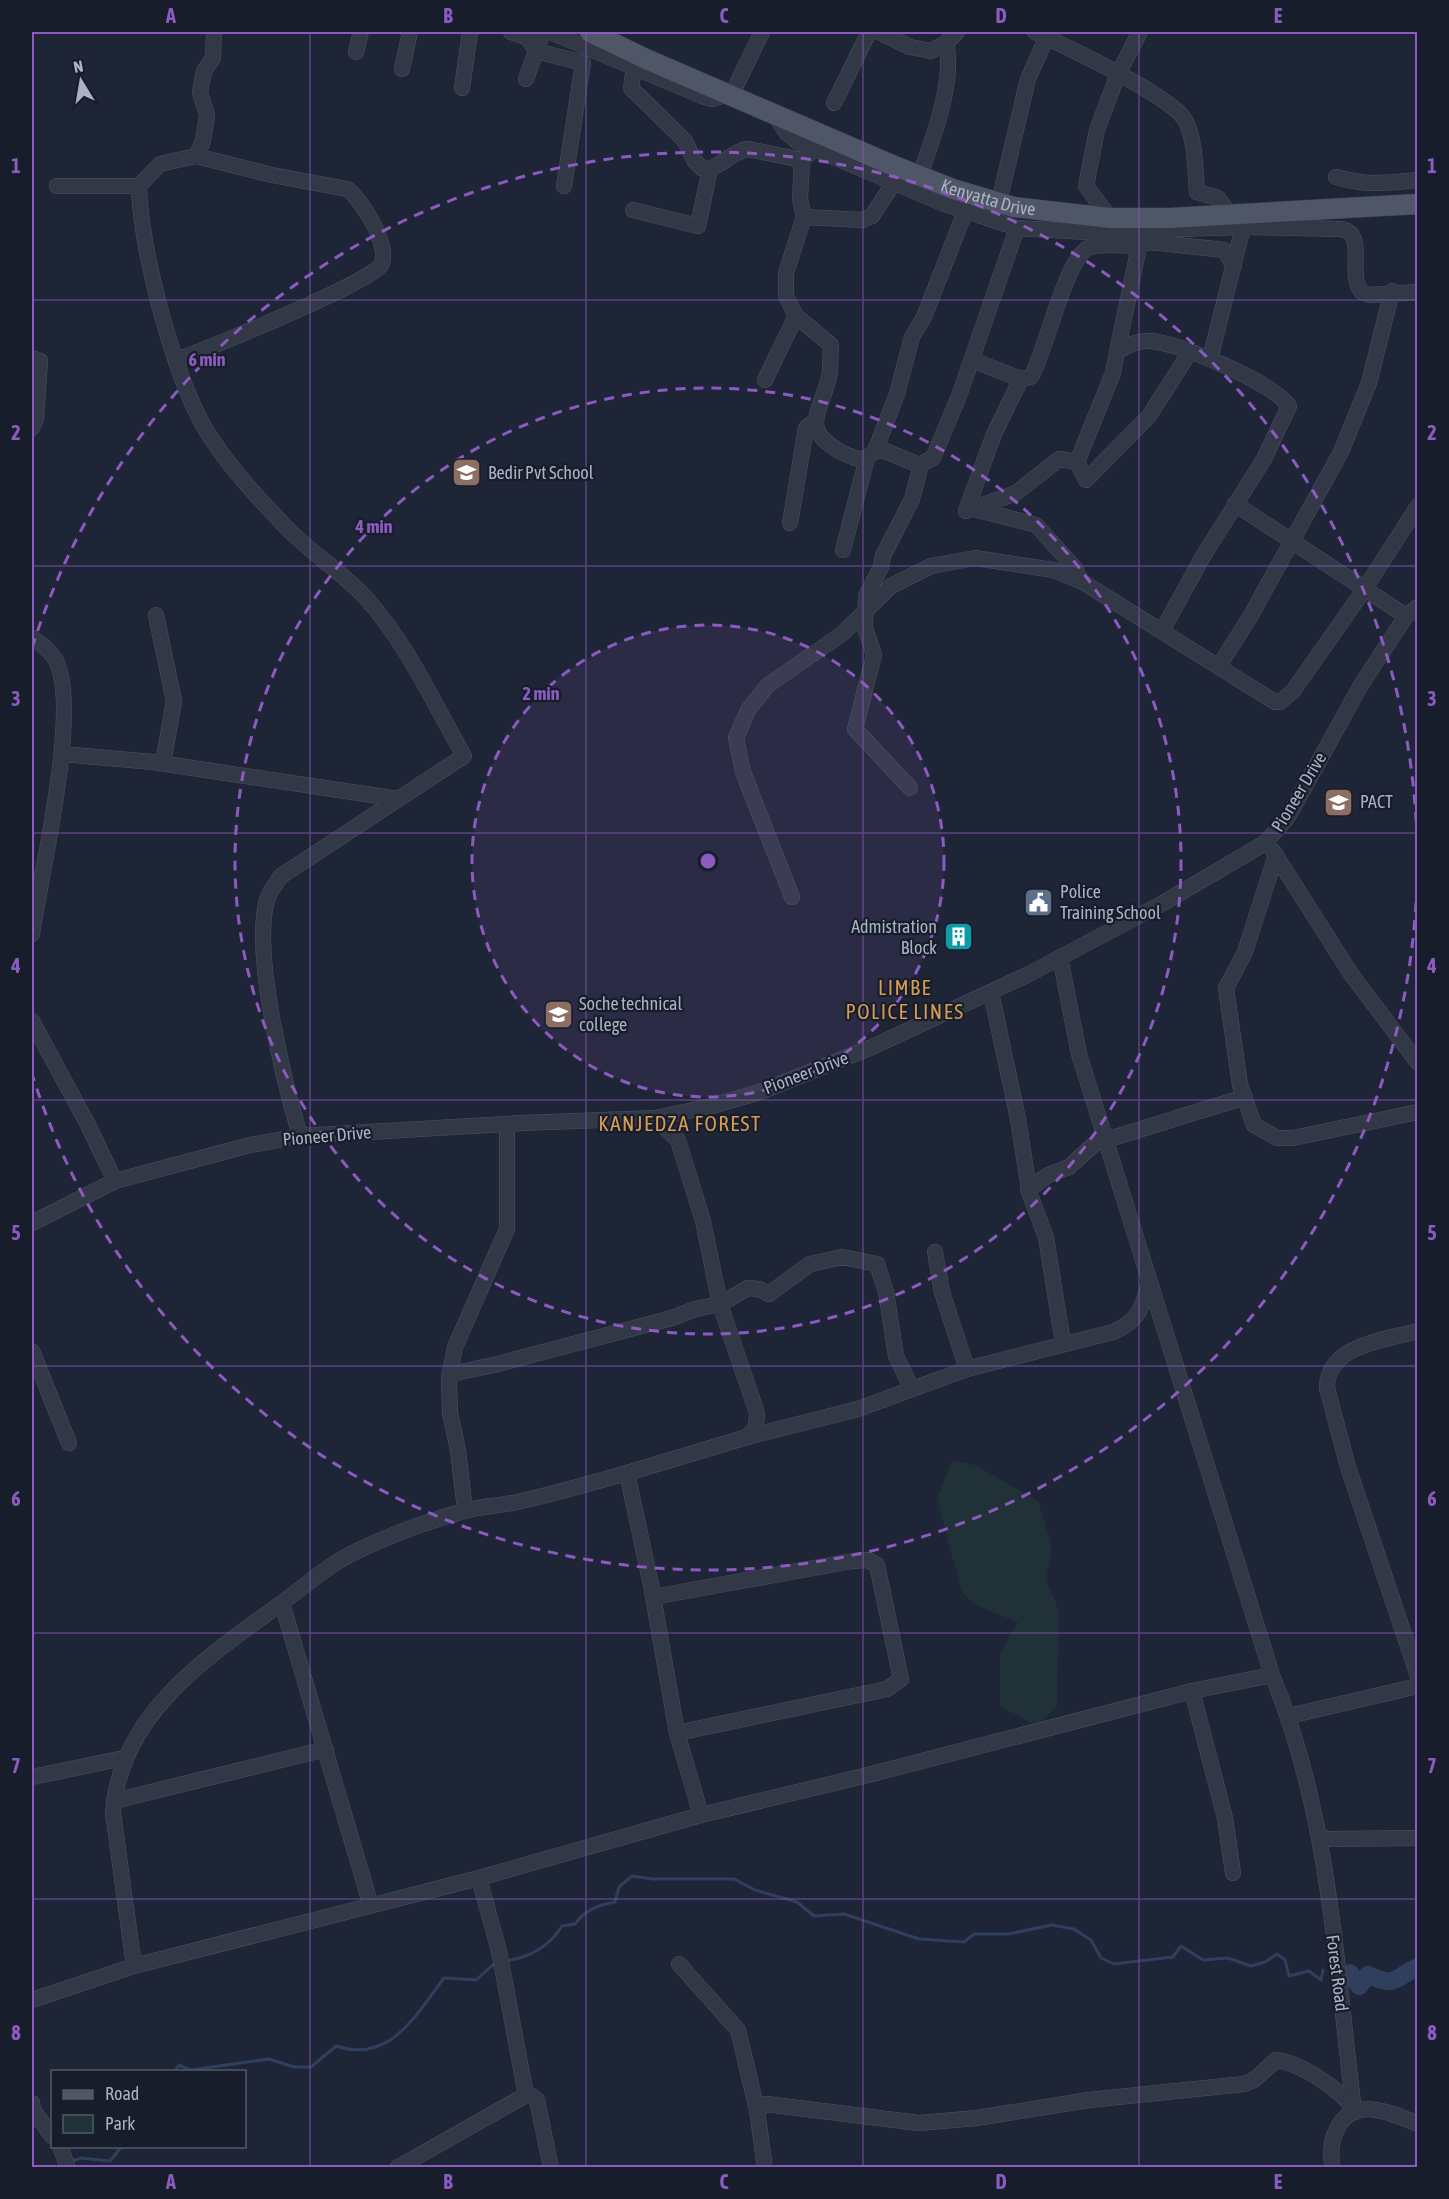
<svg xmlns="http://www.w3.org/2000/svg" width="1449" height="2199" font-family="'Asap Condensed',sans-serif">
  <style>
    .green { fill: #203237 }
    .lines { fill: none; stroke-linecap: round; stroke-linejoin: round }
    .stream { stroke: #303f5e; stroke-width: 3 }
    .river { stroke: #303f5e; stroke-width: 18 }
    .minor-casing { stroke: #4c5262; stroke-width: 16 }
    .major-casing { stroke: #3b4150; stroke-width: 21 }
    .minor { stroke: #323846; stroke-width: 15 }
    .major { stroke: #4f5667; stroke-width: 20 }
    .grid { fill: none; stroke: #8c5bc1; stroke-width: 1.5; stroke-opacity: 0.55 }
    .ring { fill: none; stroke: #8c5bc1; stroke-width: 3; stroke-dasharray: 10 8 }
    .labels { text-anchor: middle; stroke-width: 4.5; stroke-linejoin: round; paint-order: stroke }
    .street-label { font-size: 18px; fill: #abb2c4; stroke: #171d2b }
    .poi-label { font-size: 18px; fill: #abb2c4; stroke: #171d2b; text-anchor: start }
    .quarter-label { font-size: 21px; letter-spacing: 1.5px; fill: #d69c54; stroke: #171d2b }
    .centre { fill: #8c5bc1; stroke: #171d2b; stroke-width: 3 }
    .ring-label { font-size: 18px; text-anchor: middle; font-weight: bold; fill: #8c5bc1; stroke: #171d2b; stroke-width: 4.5; stroke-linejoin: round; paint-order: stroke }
    .neatline { fill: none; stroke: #8c5bc1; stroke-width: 2 }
    .grid-label { font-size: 20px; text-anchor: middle; font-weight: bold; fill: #8c5bc1 }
  </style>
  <rect width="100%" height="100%" fill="#1e2536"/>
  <path class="green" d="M952,1461L975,1465L1038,1501L1052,1547L1046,1579L1059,1611L1057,1707L1036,1725L1000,1706V1653L1018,1622L978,1606L962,1593L937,1499Z"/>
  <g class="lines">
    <g class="stream">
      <path d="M504,1961C529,1958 549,1947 562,1926L575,1924C585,1910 598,1905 615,1902L619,1887L632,1876L653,1879H734L755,1890L797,1902L814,1916L844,1914L919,1939L964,1942L974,1934H1008L1052,1925L1074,1929L1091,1940L1101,1958L1114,1964L1173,1957L1181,1946L1203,1960L1228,1958L1251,1966L1265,1962L1277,1954L1285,1960L1289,1976L1309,1971L1321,1980L1323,1970"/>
      <path d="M174,2072L179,2065L191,2070L269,2059L294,2067H311L336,2046C390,2064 416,2015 444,1978L476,1980L495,1963"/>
      <path d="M72,2161L81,2158L110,2161L122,2146"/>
      <path d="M55,2168L58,2167"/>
    </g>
    <path class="river" d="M1350,1973L1359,1986L1368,1975C1398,1988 1393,1978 1418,1967"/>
    <defs>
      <g id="minor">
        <path d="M511,32L528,38L536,51L583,63L564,186"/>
        <path d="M550,32L704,97L712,99L728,94"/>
        <path d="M879,32L910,47L931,51L946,43L957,32"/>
        <path d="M1035,32C1065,46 1171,96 1185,120C1196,140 1195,170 1197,192L1218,198L1230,214"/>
        <path d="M356,52L361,32"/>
        <path d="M634,68L631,88L685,141L694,160L703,169C721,169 731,151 748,149L802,160"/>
        <path d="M402,69L410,32"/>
        <path d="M526,79L543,32"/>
        <path d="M462,88L470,32"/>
        <path d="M731,96L762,32"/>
        <path d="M834,103L869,32"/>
        <path d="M774,114L786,132L798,142L942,203L1017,228L1086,232L1243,227L1342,229C1368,235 1346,276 1362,292L1370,295L1418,292"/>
        <path d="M818,143L815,149L802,160L800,199L804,217L786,273V296L796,316L831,345C830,355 831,367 829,377C821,412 799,429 841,452C850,456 858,461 867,458L875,451L897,394L912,337L924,317L965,212"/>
        <path d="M196,156L203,141L207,115L200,92L204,71L213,58L214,32"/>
        <path d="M920,175C933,138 955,82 946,43"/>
        <path d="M1336,177C1367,186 1386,183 1418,180"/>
        <path d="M57,186H139"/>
        <path d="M999,202L1028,79L1049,32"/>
        <path d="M633,210L698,226L710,169"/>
        <path d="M804,217L863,220L872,216L893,184"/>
        <path d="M1110,218L1086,186L1097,130L1118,74L1140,32"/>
        <path d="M1117,352L1139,247"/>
        <path d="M32,358L40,361L36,419L32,428"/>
        <path d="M1210,359L1243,227"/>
        <path d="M177,360C206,349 370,283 381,265C391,247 362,199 347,189L272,175L196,156L160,164L139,186C140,250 176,386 211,438C232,470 258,498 284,525C309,552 341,571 366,598C409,647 432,700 464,756L281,876C276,884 269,892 267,900C252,953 284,1081 300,1136"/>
        <path d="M972,360L1021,379L1031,377C1046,352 1066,255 1090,247C1110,241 1131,250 1150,242L1224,250L1234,266"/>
        <path d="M1021,379L994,434L966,511L1016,493L1059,459L1077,462"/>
        <path d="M765,380L796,316"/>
        <path d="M875,451L883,450L919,465L933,458L959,396L1017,228"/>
        <path d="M1077,462L1113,373L1117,352C1128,345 1137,340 1151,341C1179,343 1274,383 1289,406L1264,459L1202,558L1162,631"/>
        <path d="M1077,462L1086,480L1149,416L1190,352"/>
        <path d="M1235,504L1406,616"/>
        <path d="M974,509L1036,525L1075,568L1081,581L1275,702H1280L1293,691L1364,590L1418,506"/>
        <path d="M790,523L806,428L816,420"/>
        <path d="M843,550L867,458"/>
        <path d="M156,615L174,701L163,763"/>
        <path d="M32,638C41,644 49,649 55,659C82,706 40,877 32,934"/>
        <path d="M1219,666L1250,617L1341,452L1369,383L1392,291"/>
        <path d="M62,754L153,762L398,799"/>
        <path d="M910,788L855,729L874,655L865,628L866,596L881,567L883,556L912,499L921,465"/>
        <path d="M1273,851L1351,974L1418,1063"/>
        <path d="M1276,855L1245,952L1226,988L1240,1085L1254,1125L1277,1138H1293L1418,1112"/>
        <path d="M792,897L743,772L736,738L748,710L768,685L842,634L891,586L931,566L975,558L1054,570L1081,581"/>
        <path d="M1060,957L1079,1054L1272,1675C1329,1811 1336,1965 1354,2111"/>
        <path d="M991,992L1018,1119L1030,1195L1046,1237L1063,1343"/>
        <path d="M32,1021L87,1123L115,1181"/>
        <path d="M655,1118L678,1140L703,1221L720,1304L757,1413L756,1427L747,1437"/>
        <path d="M1028,1190L1048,1175L1069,1167L1100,1139L1106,1140L1245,1097"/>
        <path d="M32,1223L115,1181L250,1145L300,1136L522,1123L655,1118L712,1106L760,1092L872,1047L1027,975L1163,903L1265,843L1288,817L1361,685L1406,616L1418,607"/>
        <path d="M935,1252L942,1292L967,1369"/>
        <path d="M1149,1282C1143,1307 1138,1322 1113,1332L967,1369L858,1409L747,1437L627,1473L651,1585L677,1733L701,1815L868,1775L1192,1691L1272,1675"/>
        <path d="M1418,1331C1385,1340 1327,1345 1327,1388L1348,1467L1418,1676"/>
        <path d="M32,1351L69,1443"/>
        <path d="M449,1378L455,1347L507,1229V1124"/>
        <path d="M465,1510L458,1450L450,1413L449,1378L455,1373L494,1365L672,1318L695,1309L720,1304L748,1288L759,1289L769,1294L810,1264L842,1257L877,1264L886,1292L896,1356L912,1389"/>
        <path d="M653,1597L852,1561L868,1560L877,1565L901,1679L887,1689L677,1733"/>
        <path d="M282,1603L371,1906"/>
        <path d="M1192,1691L1225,1818L1233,1873"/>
        <path d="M1289,1716L1418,1686"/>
        <path d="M32,1777L124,1758"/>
        <path d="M114,1801L326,1749"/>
        <path d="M1319,1835L1326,1839L1418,1838"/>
        <path d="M479,1878L499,1951L526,2095"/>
        <path d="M679,1964L738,2030L757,2110"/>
        <path d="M134,1966L113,1813C120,1714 205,1659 279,1605C304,1587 329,1564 357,1551C390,1535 429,1521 464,1511C481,1506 500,1506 517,1502C554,1494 591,1483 627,1473"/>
        <path d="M32,2000L134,1966L479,1878L701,1815"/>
        <path d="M32,2103L33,2110L52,2136"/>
        <path d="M60,2146L68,2168"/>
        <path d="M397,2168L526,2095L532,2096L537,2100L551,2168"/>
        <path d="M765,2168L757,2110L766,2104L919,2123L977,2118L1089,2100L1244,2084L1254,2080L1276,2060C1300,2063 1343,2090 1354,2111"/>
        <path d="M1333,2168C1330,2155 1331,2142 1336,2131C1352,2095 1390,2112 1418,2124"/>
      </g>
      <g id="major">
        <path id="s1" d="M590,32L646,59L892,165L953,189L1014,207L1110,218H1170L1418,204"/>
      </g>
    </defs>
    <use href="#minor" class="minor-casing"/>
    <use href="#major" class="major-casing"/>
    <use href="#minor" class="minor"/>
    <use href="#major" class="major"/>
  </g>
  <path class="grid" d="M310,32V2168M586,32V2168M863,32V2168M1139,32V2168M32,300H1418M32,566H1418M32,833H1418M32,1100H1418M32,1366H1418M32,1633H1418M32,1899H1418"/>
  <circle cx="708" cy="861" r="236" fill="#8c5bc1" fill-opacity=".12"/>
  <g class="ring">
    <circle cx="708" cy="861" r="236"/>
    <circle cx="708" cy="861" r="473"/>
    <path d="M32 648A709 709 0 1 1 32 1074"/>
  </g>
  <defs>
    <symbol id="school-square" viewBox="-11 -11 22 22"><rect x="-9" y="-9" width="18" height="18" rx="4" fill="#8d6e63" stroke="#171d2b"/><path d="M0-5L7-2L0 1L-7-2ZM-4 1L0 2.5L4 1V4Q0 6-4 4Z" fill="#fff"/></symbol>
    <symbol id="civic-square" viewBox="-11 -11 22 22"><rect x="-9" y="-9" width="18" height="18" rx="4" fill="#5c6f8a" stroke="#171d2b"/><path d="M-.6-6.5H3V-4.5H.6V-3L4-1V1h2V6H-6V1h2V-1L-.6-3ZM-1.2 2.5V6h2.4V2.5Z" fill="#fff"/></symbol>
    <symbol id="building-square" viewBox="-11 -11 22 22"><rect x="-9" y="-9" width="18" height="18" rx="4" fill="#0f9aa8" stroke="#171d2b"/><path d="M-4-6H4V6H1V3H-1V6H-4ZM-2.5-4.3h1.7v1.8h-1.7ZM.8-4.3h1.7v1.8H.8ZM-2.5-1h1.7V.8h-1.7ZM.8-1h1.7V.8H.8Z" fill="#fff"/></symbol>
    <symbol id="university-square" viewBox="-11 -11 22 22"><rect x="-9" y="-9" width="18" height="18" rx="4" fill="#8d6e63" stroke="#171d2b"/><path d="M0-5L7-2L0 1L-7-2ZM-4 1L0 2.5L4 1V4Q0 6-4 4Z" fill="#fff"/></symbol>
  </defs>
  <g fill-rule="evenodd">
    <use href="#school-square" x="450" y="456" width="33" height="33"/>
    <use href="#school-square" x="1322" y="786" width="33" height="33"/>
    <use href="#civic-square" x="1022" y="886" width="33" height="33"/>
    <use href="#building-square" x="942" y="920" width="33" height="33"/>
    <use href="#university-square" x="542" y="998" width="33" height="33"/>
  </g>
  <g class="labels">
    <g class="street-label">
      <text dy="6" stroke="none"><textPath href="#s1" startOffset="432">Kenyatta Drive</textPath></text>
      <text transform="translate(1299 792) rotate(-59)" y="6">Pioneer Drive</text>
      <text transform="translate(806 1073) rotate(-21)" y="6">Pioneer Drive</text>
      <text transform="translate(327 1136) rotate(-5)" y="6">Pioneer Drive</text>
      <text transform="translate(1337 1973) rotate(83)" y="6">Forest Road</text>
    </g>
    <g class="poi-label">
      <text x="488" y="479">Bedir Pvt School</text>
      <text x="1360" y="808">PACT</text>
      <text x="1060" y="898">Police<tspan x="1060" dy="21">Training School</tspan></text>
      <text x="937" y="933" text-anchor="end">Admistration<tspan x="937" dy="21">Block</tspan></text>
      <text x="579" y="1010">Soche technical<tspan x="579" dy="21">college</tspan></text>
    </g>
    <g class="quarter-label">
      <text x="905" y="995">LIMBE<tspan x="905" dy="24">POLICE LINES</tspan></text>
      <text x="680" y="1131">KANJEDZA FOREST</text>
    </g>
  </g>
  <circle cx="708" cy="861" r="9" class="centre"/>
  <g class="ring-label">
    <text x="207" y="366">6 min</text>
    <text x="374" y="533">4 min</text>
    <text x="541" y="700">2 min</text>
  </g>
  <rect width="1449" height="2199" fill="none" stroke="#171d2b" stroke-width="66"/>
  <rect x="51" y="2070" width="195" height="78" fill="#171d2b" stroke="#525968" stroke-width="1.5"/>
  <rect x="63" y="2090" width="30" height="9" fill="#4f5667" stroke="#525968" stroke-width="1.5"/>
  <text x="105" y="2100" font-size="18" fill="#abb2c4">Road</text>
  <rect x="63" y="2115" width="30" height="18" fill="#203237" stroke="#525968" stroke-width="1.5"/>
  <text x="105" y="2130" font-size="18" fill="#abb2c4">Park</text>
  <g transform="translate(81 81) rotate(349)" stroke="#171d2b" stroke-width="4.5" paint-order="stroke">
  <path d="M0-4.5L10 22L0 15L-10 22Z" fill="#abb2c4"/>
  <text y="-9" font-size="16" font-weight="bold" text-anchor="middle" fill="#abb2c4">N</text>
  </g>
  <rect x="33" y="33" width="1383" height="2133" class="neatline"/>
  <g class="grid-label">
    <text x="171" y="23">A</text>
    <text x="448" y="23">B</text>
    <text x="724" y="23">C</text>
    <text x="1001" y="23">D</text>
    <text x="1278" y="23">E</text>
    <text x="16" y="173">1</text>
    <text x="1432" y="173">1</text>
    <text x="16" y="440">2</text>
    <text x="1432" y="440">2</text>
    <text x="16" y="706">3</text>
    <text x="1432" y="706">3</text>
    <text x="16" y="973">4</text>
    <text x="1432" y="973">4</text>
    <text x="16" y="1240">5</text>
    <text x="1432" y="1240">5</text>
    <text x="16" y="1506">6</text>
    <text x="1432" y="1506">6</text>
    <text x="16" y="1773">7</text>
    <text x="1432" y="1773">7</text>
    <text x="16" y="2040">8</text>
    <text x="1432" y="2040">8</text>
    <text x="171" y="2189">A</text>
    <text x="448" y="2189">B</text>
    <text x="724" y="2189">C</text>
    <text x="1001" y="2189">D</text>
    <text x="1278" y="2189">E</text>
  </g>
</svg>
